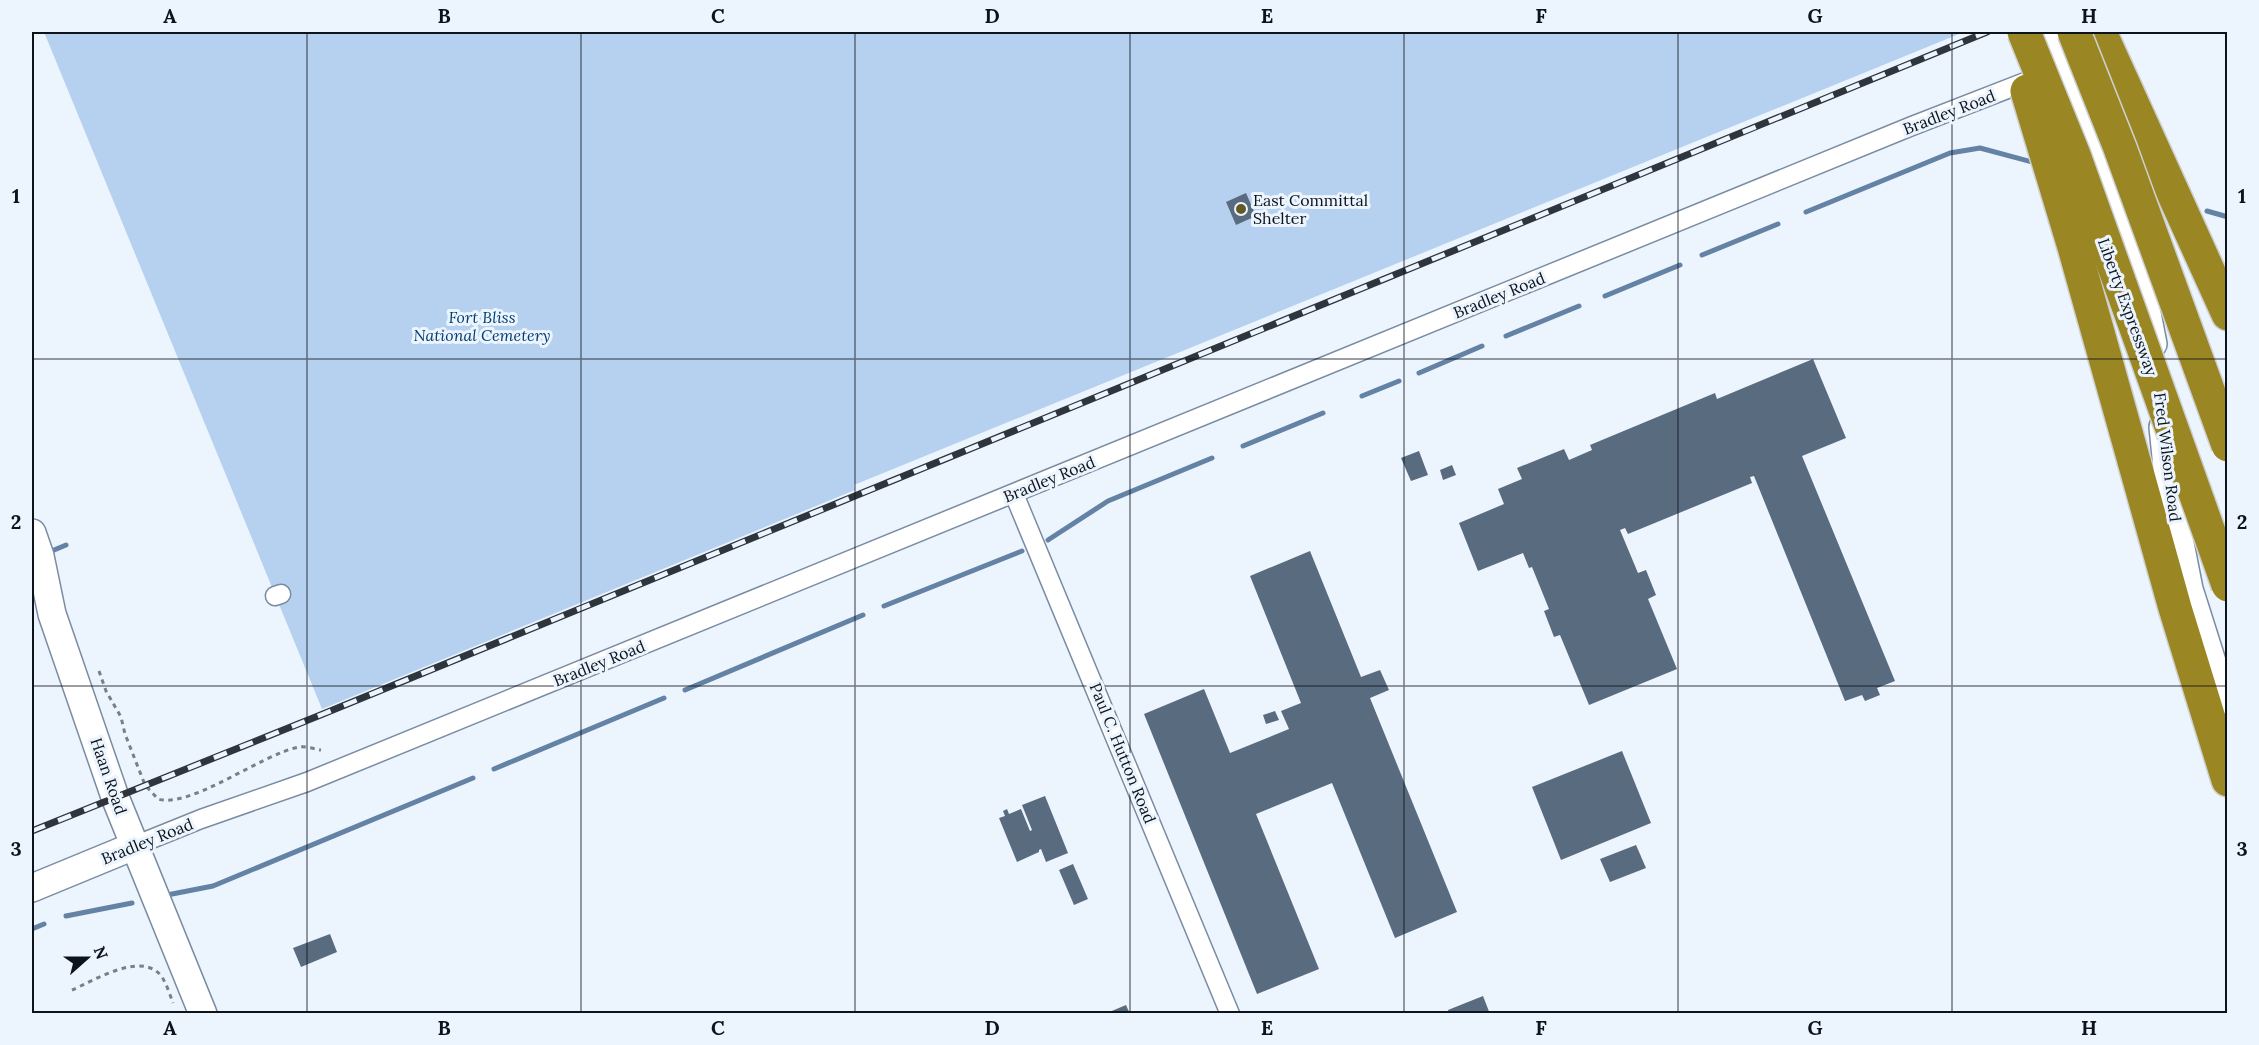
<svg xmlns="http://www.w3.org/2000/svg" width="2259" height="1045" font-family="Lora,serif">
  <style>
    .green { fill: #b6d1ef }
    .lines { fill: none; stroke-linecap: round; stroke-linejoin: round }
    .stream { stroke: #6482a4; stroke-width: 5 }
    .building { fill: #596b7f }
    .street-casing { stroke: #7a8ca2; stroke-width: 21 }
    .secondary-casing { stroke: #7a8ca2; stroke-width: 30 }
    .highway-casing { stroke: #ced0d1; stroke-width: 36 }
    .path { stroke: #777f88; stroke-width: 3; stroke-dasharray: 4.5 4.5; stroke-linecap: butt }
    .street { stroke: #fff; stroke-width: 18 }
    .secondary { stroke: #fff; stroke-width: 27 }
    .highway { stroke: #9a8622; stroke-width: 33 }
    .rail-casing { stroke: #2e353d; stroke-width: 7 }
    .rail { stroke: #ecf4fe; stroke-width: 4.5; stroke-dasharray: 14; stroke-linecap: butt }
    .highway-bridge-casing { stroke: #ced0d1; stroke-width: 36; stroke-linecap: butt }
    .highway-bridge { stroke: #9a8622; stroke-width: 33 }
    .grid { fill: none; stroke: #0c131b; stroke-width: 1.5; stroke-opacity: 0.55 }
    .poi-dot { fill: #645925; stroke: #ecf4fe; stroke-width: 2 }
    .labels { text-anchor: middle; stroke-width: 6; stroke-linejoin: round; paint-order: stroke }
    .street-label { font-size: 16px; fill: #0c131b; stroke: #ecf4fe }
    .poi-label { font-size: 16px; fill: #0c131b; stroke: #ecf4fe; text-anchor: start }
    .park-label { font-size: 16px; font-style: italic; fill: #003c72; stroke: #ecf4fe }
    .neatline { fill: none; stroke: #0c131b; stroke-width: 2 }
    .grid-label { font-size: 20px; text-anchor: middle; font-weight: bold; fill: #0c131b }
  </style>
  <rect width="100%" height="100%" fill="#ecf4fe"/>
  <path class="green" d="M44,32H1964L854,485L855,490L322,709Z"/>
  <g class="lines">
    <g class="stream">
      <path d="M2207,211L2228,217"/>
      <path d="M1806,212L1950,153L1980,148L2036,163"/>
      <path d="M1702,255L1778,224"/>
      <path d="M1605,296L1680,265"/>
      <path d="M1506,336L1579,306"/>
      <path d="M1419,373L1482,346"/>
      <path d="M1362,396L1399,381"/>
      <path d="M1243,446L1323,413"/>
      <path d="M1048,540L1108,501L1212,458"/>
      <path d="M47,553L66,545"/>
      <path d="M884,606L1022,551"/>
      <path d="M685,690L863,615"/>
      <path d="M494,769L664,698"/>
      <path d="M167,895L213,886L473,778"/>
      <path d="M66,916L132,903"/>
      <path d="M32,929L44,924"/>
    </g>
  </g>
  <g class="building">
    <path d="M1246,193L1256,216L1236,225L1226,202Z"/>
    <path d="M1813,359L1846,438L1802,456L1895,681L1877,688L1880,695L1865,701L1862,695L1845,701L1754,476L1750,477L1752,483L1628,534L1625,528L1620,530L1638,573L1646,570L1656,595L1648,599L1677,669L1589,705L1560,635L1554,637L1544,611L1549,609L1532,567L1529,568L1523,553L1478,571L1459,523L1504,504L1498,489L1522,479L1517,468L1564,449L1569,460L1592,450L1590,445L1715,393L1717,399Z"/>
    <path d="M1419,451L1428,475L1411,481L1401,458Z"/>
    <path d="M1452,465L1456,475L1443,480L1440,470Z"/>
    <path d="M1310,551L1361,677L1380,670L1389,690L1370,698L1457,912L1395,938L1332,783L1256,814L1319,969L1257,994L1144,714L1204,689L1230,753L1289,729L1281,711L1301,703L1250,576Z"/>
    <path d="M1275,711L1279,720L1266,724L1263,715Z"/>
    <path d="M1622,751L1651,823L1561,860L1532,787Z"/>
    <path d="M1045,796L1068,853L1046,862L1041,849L1039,850V852L1017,862L999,818L1005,816L1003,811L1007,809L1009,814L1021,809L1030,831L1032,830L1022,805Z"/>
    <path d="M1636,845L1646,868L1610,882L1600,859Z"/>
    <path d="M1073,864L1088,899L1074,905L1059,870Z"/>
    <path d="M330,934L337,952L301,967L293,948Z"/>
    <path d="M1483,996L1490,1014H1449L1448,1010Z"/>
    <path d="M1126,1005L1130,1014H1107V1013Z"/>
  </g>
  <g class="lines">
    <defs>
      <g id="street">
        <path d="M1014,494L1230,1014"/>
        <path d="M275,596L281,594"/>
        <path d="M134,846L201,819L307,782L1912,126L2033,79"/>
      </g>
      <g id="secondary">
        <path d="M2053,32L2122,216"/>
        <path d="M2116,200L2144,298L2153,344"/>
        <path d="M2163,427L2169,487L2189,589L2228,712"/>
        <path d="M32,533L40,556L52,614L115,797L203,1014"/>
        <path d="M32,888L134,846"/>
      </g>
      <g id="highway">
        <path d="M2100,32L2228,314"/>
        <path d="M2134,461L2175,608L2228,780"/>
      </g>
    </defs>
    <use href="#street" class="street-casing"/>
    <use href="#secondary" class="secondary-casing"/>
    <use href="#highway" class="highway-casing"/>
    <g class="path">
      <path d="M99,671L106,691L121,717L125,734L145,785L158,799C190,809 262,754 299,747C306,746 314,749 321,750"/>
      <path d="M72,990C95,980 143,950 162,977C167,985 170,995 173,1003"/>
    </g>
    <use href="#street" class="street"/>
    <use href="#secondary" class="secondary"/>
    <use href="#highway" class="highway"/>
    <defs>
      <path id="rail" d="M32,831L323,714L1987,32"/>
    </defs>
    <use href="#rail" class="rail-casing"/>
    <use href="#rail" class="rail"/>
    <defs>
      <g id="highway-bridge">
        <path d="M2024,32L2074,155L2228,585"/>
        <path d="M2074,32L2120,148L2228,445"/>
        <path d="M2027,91L2074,247L2134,461"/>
      </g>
    </defs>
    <use href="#highway-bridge" class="highway-bridge-casing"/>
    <use href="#highway-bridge" class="highway-bridge"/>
  </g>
  <path class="grid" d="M307,32V1014M581,32V1014M855,32V1014M1130,32V1014M1404,32V1014M1678,32V1014M1952,32V1014M32,359H2228M32,686H2228"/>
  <circle class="poi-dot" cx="1241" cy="209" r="6"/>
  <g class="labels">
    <g class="street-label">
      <text transform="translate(1949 112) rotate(-21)" y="6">Bradley Road</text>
      <text transform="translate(1499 295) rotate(-22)" y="6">Bradley Road</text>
      <text transform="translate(2128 307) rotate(70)" y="6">Liberty Expressway</text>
      <text transform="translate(2168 457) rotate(83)" y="6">Fred Wilson Road</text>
      <text transform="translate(1049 479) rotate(-22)" y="6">Bradley Road</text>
      <text transform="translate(599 663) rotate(-22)" y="6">Bradley Road</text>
      <text transform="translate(1123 753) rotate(68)" y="6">Paul C. Hutton Road</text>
      <text transform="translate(109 776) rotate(71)" y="6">Haan Road</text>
      <text transform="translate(147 841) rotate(-22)" y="6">Bradley Road</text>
    </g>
    <g class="poi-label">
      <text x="1253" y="206">East Committal<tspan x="1253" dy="18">Shelter</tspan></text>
    </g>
    <g class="park-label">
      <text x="482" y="323">Fort Bliss<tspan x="482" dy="18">National Cemetery</tspan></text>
    </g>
  </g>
  <rect width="2259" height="1045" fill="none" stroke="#ecf4fe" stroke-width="66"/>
  <g transform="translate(87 958) rotate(69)" stroke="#ecf4fe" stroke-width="4.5" paint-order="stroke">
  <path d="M0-4.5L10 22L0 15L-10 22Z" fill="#0c131b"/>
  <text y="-9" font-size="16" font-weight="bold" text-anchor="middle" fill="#0c131b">N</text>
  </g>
  <rect x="33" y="33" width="2193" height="979" class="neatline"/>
  <g class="grid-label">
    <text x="170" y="23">A</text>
    <text x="444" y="23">B</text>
    <text x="718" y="23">C</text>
    <text x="992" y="23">D</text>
    <text x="1267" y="23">E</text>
    <text x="1541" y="23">F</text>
    <text x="1815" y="23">G</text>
    <text x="2089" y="23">H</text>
    <text x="16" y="203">1</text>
    <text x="2242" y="203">1</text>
    <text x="16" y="529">2</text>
    <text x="2242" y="529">2</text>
    <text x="16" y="856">3</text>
    <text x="2242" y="856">3</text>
    <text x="170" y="1035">A</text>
    <text x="444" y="1035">B</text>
    <text x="718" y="1035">C</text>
    <text x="992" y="1035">D</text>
    <text x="1267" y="1035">E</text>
    <text x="1541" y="1035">F</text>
    <text x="1815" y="1035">G</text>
    <text x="2089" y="1035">H</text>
  </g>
</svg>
